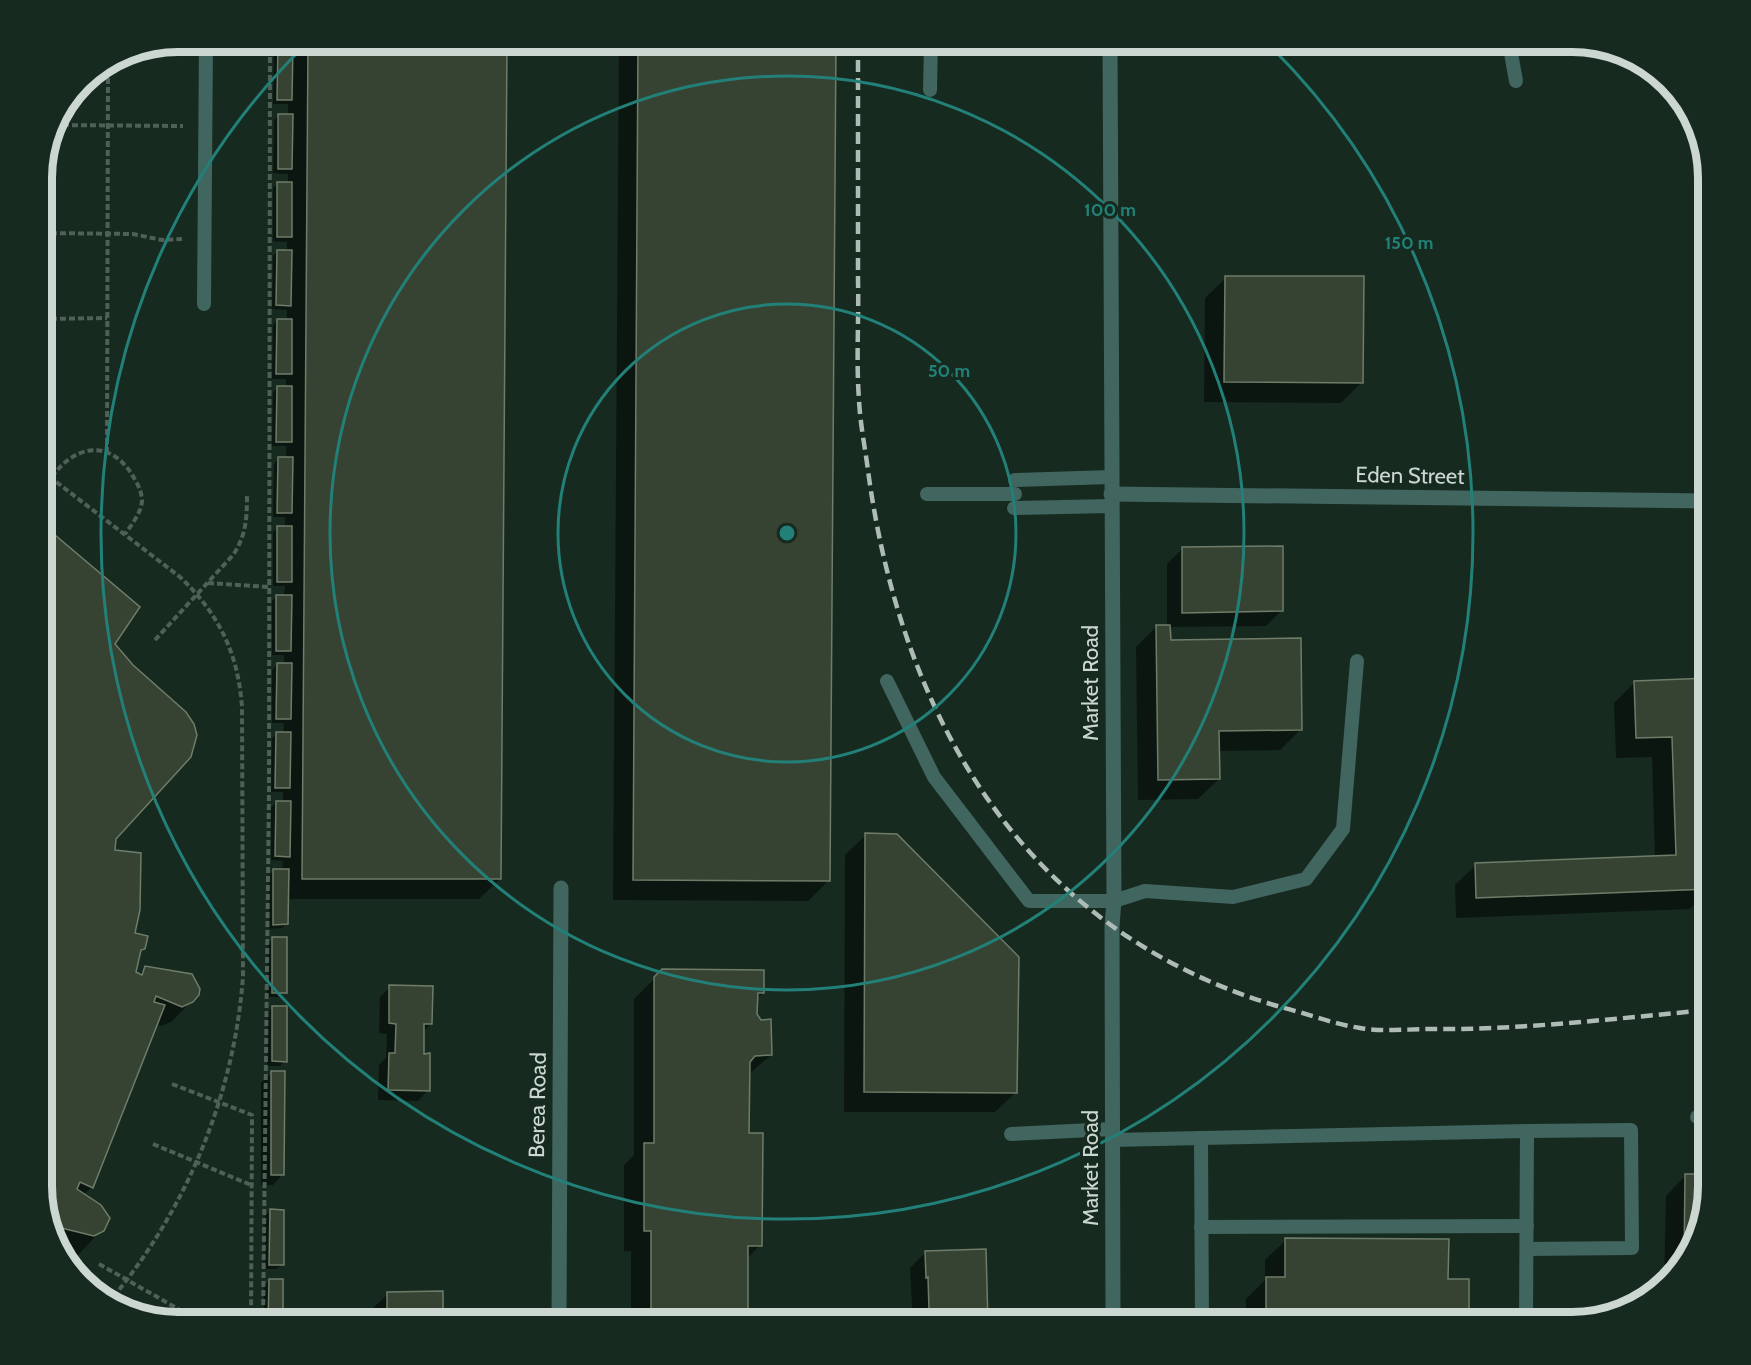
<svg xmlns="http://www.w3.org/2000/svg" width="1751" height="1365" font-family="Cabin,sans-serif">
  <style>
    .shadow { fill: #0007 }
    .building { fill: #374332; stroke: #6f7c69; stroke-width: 1.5 }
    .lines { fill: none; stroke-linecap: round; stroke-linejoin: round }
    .path { stroke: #4f6056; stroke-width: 4; stroke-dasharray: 6 3; stroke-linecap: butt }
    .lane { stroke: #41655f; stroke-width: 14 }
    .street { stroke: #41655f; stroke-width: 15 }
    .rail { stroke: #afbcb5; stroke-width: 4.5; stroke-dasharray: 12 6; stroke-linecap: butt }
    .ring { fill: none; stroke: #228078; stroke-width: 3 }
    .labels { text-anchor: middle; stroke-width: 6; stroke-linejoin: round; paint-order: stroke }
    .street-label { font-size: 22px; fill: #cbd7d0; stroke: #162a1f }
    .rim { fill: none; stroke: #cbd7d0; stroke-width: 8 }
    .centre { fill: #228078; stroke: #162a1f; stroke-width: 3 }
    .ring-label { font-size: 18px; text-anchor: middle; font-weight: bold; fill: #228078; stroke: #162a1f; stroke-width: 6; stroke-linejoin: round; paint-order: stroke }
  </style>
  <rect width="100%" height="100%" fill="#162a1f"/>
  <g class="shadow">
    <path d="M289,42H505L500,879L479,899H287L286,924L282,928L269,929V875L274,870H282L283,861L271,860V807L276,803H283V792H271L272,738L277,734H283L284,723H272V670L277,665H284V655H272V601L277,596H284L285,586H273V532L278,528H285V517H273L274,464L278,459H286V446H272L273,392L278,388H286V379H272L273,325L278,320H287V310L272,309L273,256L277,252H287V242L273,241V188L278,183H288V174L273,173L274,120L279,115H288V104H273L274,51L278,46H289Z"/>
    <path d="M619,42H834L828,881L808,901L613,900Z"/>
    <path d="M1226,278L1362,382L1341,403L1204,402L1205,298Z"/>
    <path d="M1182,549L1281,611L1266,626L1169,627V642L1301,729L1280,750L1218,751L1219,779L1198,799L1138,800L1136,647L1156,627H1167V564Z"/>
    <path d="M113,644L114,851L133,935L144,948L139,953L134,973L138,975L146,967L192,1001L171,1022L161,1026L156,1024L92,1187L83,1195L99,1233L78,1255L72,1256L61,1253L56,1247L42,1195Z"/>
    <path d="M1709,679V754H1706L1709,890L1690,909L1456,918L1455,885L1476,865L1655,858L1652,757L1616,758L1614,703L1635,682Z"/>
    <path d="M866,835L1016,1092L995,1112H844L845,855Z"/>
    <path d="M273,939L285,992L280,997H267L268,943Z"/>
    <path d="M663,970L763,993L756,1000L755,1015L771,1055L748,1075V1135L760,1245L747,1259L746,1316L751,1323H631V1251H624V1165L634,1155V999Z"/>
    <path d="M390,987L431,1024L423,1032L422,1055L428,1090L418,1101L378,1100L379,1065L386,1058L387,1034L379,1033L380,997Z"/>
    <path d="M273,1007L285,1061L280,1066H267L268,1012Z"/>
    <path d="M271,1073L283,1174L273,1185H261V1083Z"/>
    <path d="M1686,1175L1699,1238L1675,1276L1664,1285L1666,1196Z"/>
    <path d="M270,1211L282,1264L277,1269H265V1216Z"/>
    <path d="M1286,1240L1467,1310L1455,1323H1246V1299L1265,1280V1260Z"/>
    <path d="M926,1252L986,1323H913L910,1268Z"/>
    <path d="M269,1281L281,1323H264V1285Z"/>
    <path d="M388,1294L442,1323H372V1309Z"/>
  </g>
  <g class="building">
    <path d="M308,42H507L501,879H302Z"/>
    <path d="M638,42H836L830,881L633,880Z"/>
    <path d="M278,44H293L292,100H277Z"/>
    <path d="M278,114H293L292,169H278Z"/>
    <rect x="277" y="182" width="15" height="55"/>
    <path d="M277,250H292L291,306L276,305Z"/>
    <path d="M1225,276H1364L1363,383L1224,382Z"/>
    <path d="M277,319H292V374H276Z"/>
    <path d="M277,386H292V442H276Z"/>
    <path d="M278,457H293L292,513H277Z"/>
    <path d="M42,524L140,607L115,644L133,665L186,712L194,724L197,735L191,757L116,839L115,850L141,853L140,910L135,933L148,936L145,949L141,950L136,972L142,975L145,966L192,974L200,989L199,995L193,1002L182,1007L156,996L154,1002L165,1005L93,1188L80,1182L77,1189L101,1205L110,1218L104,1231L94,1236L53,1226L52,1230L42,1195Z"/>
    <rect x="277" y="526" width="15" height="56"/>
    <path d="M1283,546V611L1182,613V547Z"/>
    <path d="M276,595H292L291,651H276Z"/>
    <path d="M1156,625H1170L1171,640L1301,638L1302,730L1219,731L1220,779L1158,780Z"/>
    <path d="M277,663H292L291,719H276Z"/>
    <path d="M1709,678V735H1707L1709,889L1476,898L1475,863L1676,855L1672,737L1636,738L1634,681Z"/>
    <path d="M276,732H291L290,788H275Z"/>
    <path d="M276,801H291L290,857L275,856Z"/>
    <path d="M865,833L897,834L1019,957L1017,1093L864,1092Z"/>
    <path d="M273,869H289L288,924L273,925Z"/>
    <rect x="272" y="937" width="15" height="56"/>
    <path d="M662,969L764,970V993H758L757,1014L761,1020L771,1019L772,1055L755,1056L750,1062L749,1133H763L762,1246H748V1315L753,1323H651V1231H644V1143H654V977Z"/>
    <path d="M389,985L433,986L432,1024H424V1054L430,1053V1091L388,1090L389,1053H395L396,1024L389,1023Z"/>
    <path d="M272,1006H287V1062L272,1061Z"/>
    <path d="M271,1071H285L284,1175H271Z"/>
    <path d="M1685,1174H1709V1187L1699,1238L1684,1263Z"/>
    <path d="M270,1209L284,1210V1265H269Z"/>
    <path d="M1285,1238L1449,1239L1448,1279H1469V1311H1450V1323H1284V1310H1266V1277H1285Z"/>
    <path d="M986,1249L988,1323H924V1310H929L928,1277L926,1278L925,1251Z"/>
    <path d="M269,1279H283V1323H268Z"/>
    <path d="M443,1291V1323H387V1292Z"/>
  </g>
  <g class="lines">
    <g class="path">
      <path d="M54,125L183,126"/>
      <path d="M42,233L133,234L162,240L182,239"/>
      <path d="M49,233L50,142"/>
      <path d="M42,319L107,318"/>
      <path d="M107,453L108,64"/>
      <path d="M42,471L180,577C219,614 238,653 242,707L243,977C234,1096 186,1211 109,1302"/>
      <path d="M52,477C72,448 105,438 129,470C135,479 142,490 142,501C141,513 132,524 125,534"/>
      <path d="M208,583L269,587"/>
      <path d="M155,640L233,555C246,536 247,518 247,495"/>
      <path d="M172,1084L252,1115L251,1323"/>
      <path d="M153,1144L251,1185"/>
      <path d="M99,1264L203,1323"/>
      <path d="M263,1323L269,790L270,42"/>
    </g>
    <g class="lane">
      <path d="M1509,42L1516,81"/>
      <path d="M930,90L931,42"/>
      <path d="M204,304L206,42"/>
      <path d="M1015,480L1111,477"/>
      <path d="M927,494H1015"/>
      <path d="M1014,508L1111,506"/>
      <path d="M887,681L934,777L1029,901H1114L1145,891L1233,897L1306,879L1343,829L1357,661"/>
      <path d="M1697,1117H1709"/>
      <path d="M1011,1134L1112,1129"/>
      <path d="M1201,1138L1202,1323"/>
      <path d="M1112,1140L1527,1131L1526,1323"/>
      <path d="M1201,1227L1527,1226"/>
      <path d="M1527,1249L1632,1248L1631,1130L1527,1131"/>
      <path d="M1629,1306V1310"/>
    </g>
    <g class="street">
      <path d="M1110,42L1114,901L1112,926L1113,1323"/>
      <path d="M1111,494L1709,501"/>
      <path d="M559,1323L561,888"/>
    </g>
    <path class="rail" d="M858,42C858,121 858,201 858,280C859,320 856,360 859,400C860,421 864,442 867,463C900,723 1031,943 1299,1012C1319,1018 1340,1025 1360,1028C1383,1032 1408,1029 1432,1029C1524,1030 1617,1018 1709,1010"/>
  </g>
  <g class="ring">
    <circle cx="787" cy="533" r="229"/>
    <circle cx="787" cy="533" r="457"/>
    <path d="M1268 44A686 686 0 1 1 306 44"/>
  </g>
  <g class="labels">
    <g class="street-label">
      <text transform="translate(1410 475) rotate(1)" y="8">Eden Street</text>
      <text transform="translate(1090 683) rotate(-90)" y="8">Market Road</text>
      <text transform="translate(537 1105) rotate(-89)" y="8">Berea Road</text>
      <text transform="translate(1090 1168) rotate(-90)" y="8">Market Road</text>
    </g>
  </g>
  <path d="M0 0H1751V1365H0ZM178 52H1572A126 126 0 0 1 1698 178V1186A126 126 0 0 1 1572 1312H178A126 126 0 0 1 52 1186V178A126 126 0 0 1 178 52Z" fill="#162a1f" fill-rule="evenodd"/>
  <path class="rim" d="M178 52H1572A126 126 0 0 1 1698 178V1186A126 126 0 0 1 1572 1312H178A126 126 0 0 1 52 1186V178A126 126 0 0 1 178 52Z"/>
  <circle cx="787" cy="533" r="9" class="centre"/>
  <g class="ring-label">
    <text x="1110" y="216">100 m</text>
    <text x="1409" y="249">150 m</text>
    <text x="949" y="377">50 m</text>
  </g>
</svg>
